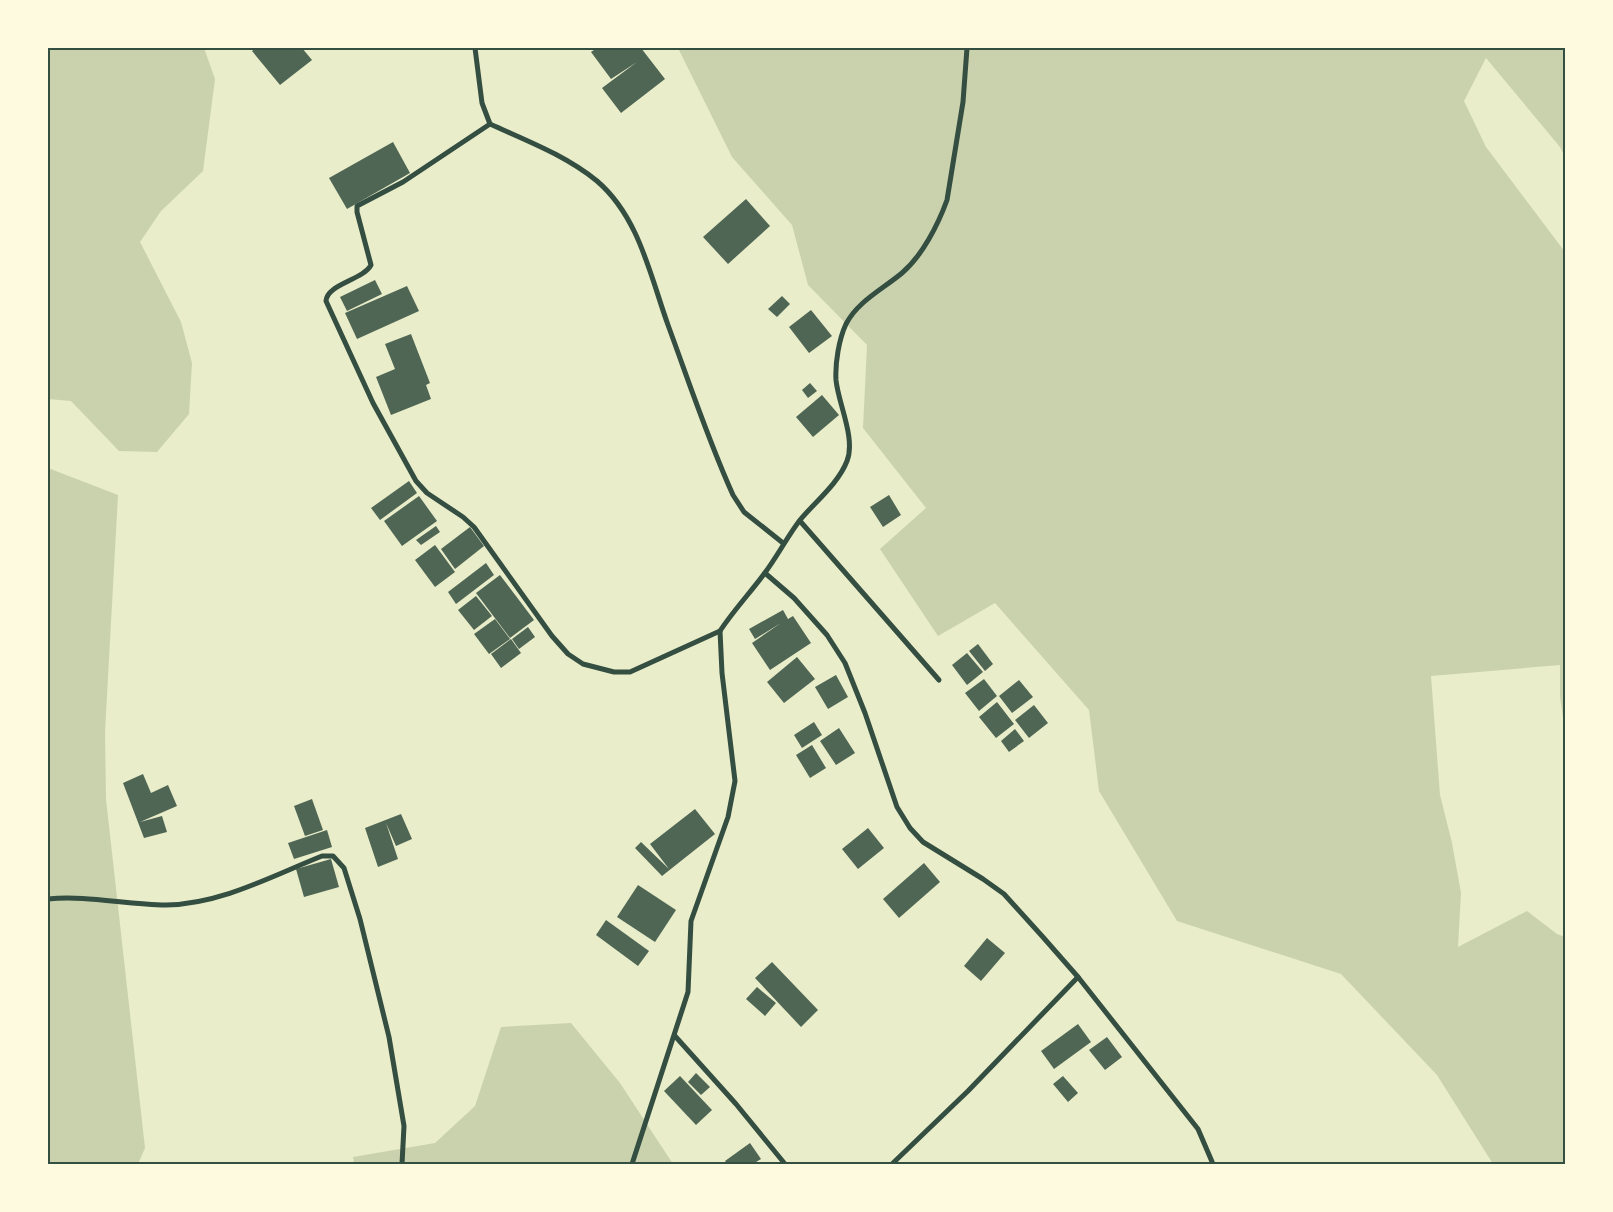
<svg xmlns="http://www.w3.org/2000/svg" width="1613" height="1212" font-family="'Roboto Condensed',sans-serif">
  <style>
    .green { fill: #cad2ad }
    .building { fill: #4f6655 }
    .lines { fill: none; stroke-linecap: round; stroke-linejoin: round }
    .minor { stroke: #344e41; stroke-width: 5 }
    .neatline { fill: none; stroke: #344e41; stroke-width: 2 }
  </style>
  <rect width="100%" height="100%" fill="#e9edc9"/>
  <g class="green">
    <path d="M48,48H204L215,79L203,171L161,211L140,242L181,322L192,363L189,414L157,452L119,451L71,401L48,399Z"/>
    <path d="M678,48H1565V157L1560,147L1486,58L1464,101L1486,147L1565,252V731L1560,697V665L1431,676L1440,795L1452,843L1461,893L1458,947L1527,911L1557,934L1565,937V1164H1493L1437,1075L1341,974L1177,921L1099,791L1089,710L995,603L938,636L880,549L926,508L863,428L867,345L808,285L792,225L732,157Z"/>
    <path d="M48,468L118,495L105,732L106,799L145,1148L138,1164H48Z"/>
    <path d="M571,1023L620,1083L673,1164H354L353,1157L435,1143L475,1106L501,1027Z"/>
  </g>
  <g class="building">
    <path d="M256,48H302L312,60L280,85L252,51Z"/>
    <path d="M597,48H641L665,79L621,113L602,88L637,62L611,79L591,52Z"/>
    <path d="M393,142L410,173L347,209L329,178Z"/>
    <path d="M746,199L770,226L728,264L703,237Z"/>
    <path d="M375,280L382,294L347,311L340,297Z"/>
    <path d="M407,286L419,311L357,339L345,313Z"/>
    <path d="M782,296L790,304L777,317L768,309Z"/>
    <path d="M811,310L832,336L809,353L789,327Z"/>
    <path d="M411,334L430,383L426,385L431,399L391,415L376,377L395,369L385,344Z"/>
    <path d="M810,383L817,391L808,398L802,390Z"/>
    <path d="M822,395L839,415L813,437L796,417Z"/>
    <path d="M409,481L417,493L380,520L371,508Z"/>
    <path d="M889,495L901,515L883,527L870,507Z"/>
    <path d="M419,496L437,521L402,546L384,521Z"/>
    <path d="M436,526L440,532L421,545L416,540Z"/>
    <path d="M470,527L484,546L455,569L441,549Z"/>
    <path d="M435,545L455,572L435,587L415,560Z"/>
    <path d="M486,563L494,575L456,604L448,592Z"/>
    <path d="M500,575L534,620L510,638L476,593Z"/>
    <path d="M476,596L492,616L474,630L458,610Z"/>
    <path d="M783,610L788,619L793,616L811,643L770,670L752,643L781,623L755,639L749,629Z"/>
    <path d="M495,619L510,639L489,654L474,634Z"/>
    <path d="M528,627L535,637L519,649L512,639Z"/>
    <path d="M511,639L521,653L501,668L491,654Z"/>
    <path d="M978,644L993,664L985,671L969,651Z"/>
    <path d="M967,653L983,672L967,685L952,665Z"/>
    <path d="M797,657L815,679L784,703L767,682Z"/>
    <path d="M836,675L848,697L828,709L815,687Z"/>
    <path d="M984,679L997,696L979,711L965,693Z"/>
    <path d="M1019,680L1033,697L1012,713L999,696Z"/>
    <path d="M997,702L1014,724L996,738L979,717Z"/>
    <path d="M1034,705L1048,723L1029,738L1015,720Z"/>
    <path d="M814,722L822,735L802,748L794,735Z"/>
    <path d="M839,728L855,753L836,765L820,741Z"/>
    <path d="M1015,729L1024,741L1009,752L1001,741Z"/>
    <path d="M812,745L826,768L810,778L796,755Z"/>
    <path d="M143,774L151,793L168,785L177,806L140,822L162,816L167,832L144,838L123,783Z"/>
    <path d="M312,799L323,830L305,836L294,806Z"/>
    <path d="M695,809L715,834L662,876L635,848L641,842L669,869L650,844Z"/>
    <path d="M401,814L412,839L396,846L386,823L398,859L378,867L365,828Z"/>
    <path d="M868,828L884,848L858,869L842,849Z"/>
    <path d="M327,830L332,847L294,859L288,843Z"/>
    <path d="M331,859L339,887L304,897L296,869Z"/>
    <path d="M924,863L940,882L899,918L883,899Z"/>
    <path d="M638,885L676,910L655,942L617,917Z"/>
    <path d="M606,920L649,951L638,966L596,935Z"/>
    <path d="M987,938L1005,953L981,981L964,966Z"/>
    <path d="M772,962L818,1010L801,1027L755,978Z"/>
    <path d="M757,987L776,1003L765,1016L746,999Z"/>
    <path d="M1078,1024L1091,1042L1054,1069L1041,1051Z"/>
    <path d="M1107,1037L1122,1057L1105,1070L1089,1050Z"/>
    <path d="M696,1073L710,1087L701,1095L688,1082Z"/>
    <path d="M680,1076L712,1110L696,1125L664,1091Z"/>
    <path d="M1063,1076L1078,1093L1068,1102L1053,1084Z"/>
    <path d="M750,1143L761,1159L753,1164H727L725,1161Z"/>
  </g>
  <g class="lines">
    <g class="minor">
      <path d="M475,48L482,103L490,124C527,141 565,155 597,181C639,217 650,275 668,325C689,382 708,440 733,495L744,512L783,543"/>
      <path d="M490,124L403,182L357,206V212L371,265C363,280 327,284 326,301L373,403L416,481L427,493L463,517L474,527L552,636L568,654L583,664L614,672H630L720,631"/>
      <path d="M800,521L939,680"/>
      <path d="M765,573L794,598L827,635L845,663L865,713L897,807L910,828L923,842L983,879L1004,894L1042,936L1078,977L1198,1129L1213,1164"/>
      <path d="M48,899C87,895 127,905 166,905C221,904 272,876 322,856H333L344,868L360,919L389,1037L404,1126L402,1164"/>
      <path d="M675,1036L736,1104L785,1164"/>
      <path d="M632,1164L688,992L691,921L728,817L735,781L722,673L720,631C733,611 750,593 764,574C777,557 787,537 800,520C815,502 838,484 847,461C856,438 838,403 836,380C835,363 839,339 846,324C858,301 883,289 902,273C922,256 938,225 947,200L963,102L967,48"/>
      <path d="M892,1164L968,1091L1078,977"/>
    </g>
  </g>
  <rect width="1613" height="1212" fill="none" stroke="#fefae0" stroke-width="98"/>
  <rect x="49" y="49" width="1515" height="1114" class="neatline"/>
</svg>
